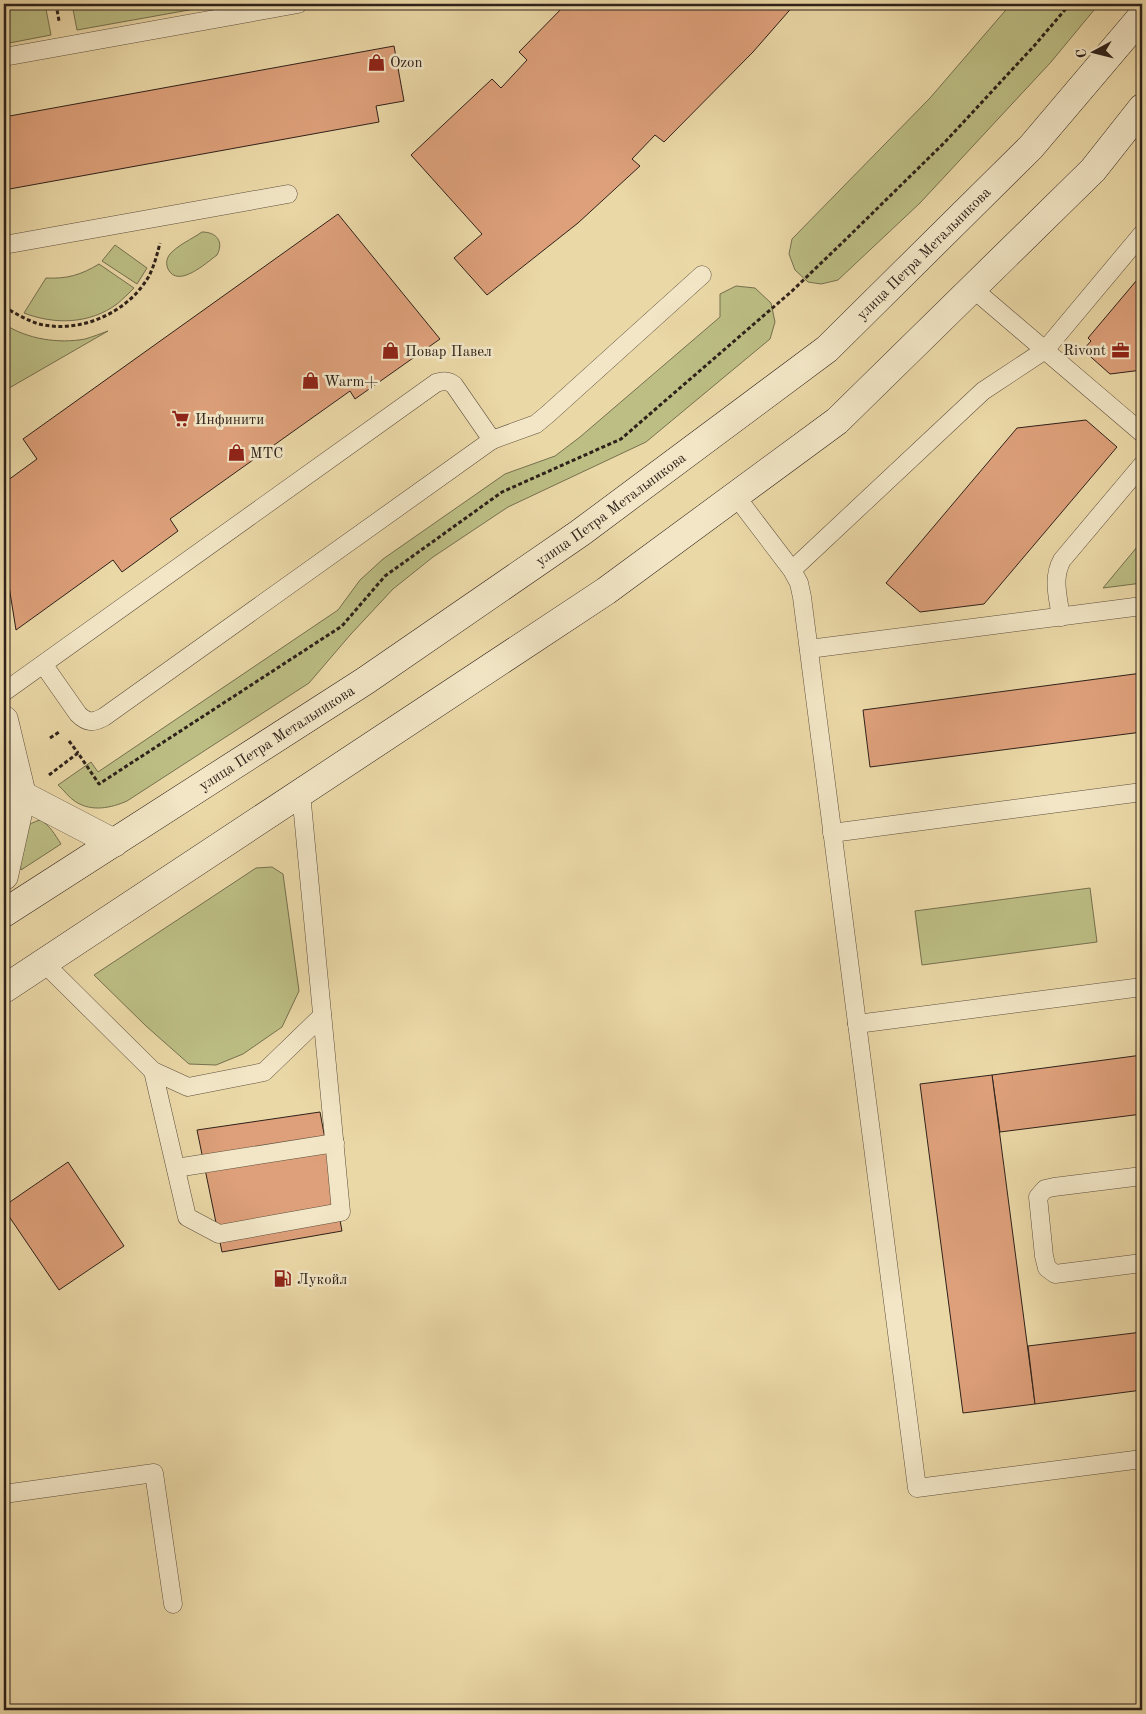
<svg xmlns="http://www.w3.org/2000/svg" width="1146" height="1714" font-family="'Old Standard TT',serif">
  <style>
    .green { fill: #bcbe84; stroke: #75704f }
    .building { fill: #dda07a; stroke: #2e211a }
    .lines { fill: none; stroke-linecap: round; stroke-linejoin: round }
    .lane-casing { stroke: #5d4f3d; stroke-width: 19 }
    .street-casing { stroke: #5d4f3d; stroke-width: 29 }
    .secondary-casing { stroke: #2e211a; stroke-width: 29 }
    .path { stroke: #2e211a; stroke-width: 3; stroke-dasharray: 4 2.5; stroke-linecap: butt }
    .lane { stroke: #f2e6c6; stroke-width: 18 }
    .street { stroke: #f2e6c6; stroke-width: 28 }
    .secondary { stroke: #f2e6c6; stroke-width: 28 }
    .labels { text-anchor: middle; stroke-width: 5; stroke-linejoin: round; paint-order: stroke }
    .poi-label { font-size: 15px; fill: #2e211a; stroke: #f2e6c6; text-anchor: start }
    .street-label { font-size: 15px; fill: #2e211a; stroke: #f2e6c6 }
  </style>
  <rect width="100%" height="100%" fill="#ebd8a7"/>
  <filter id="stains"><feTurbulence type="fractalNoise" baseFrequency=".004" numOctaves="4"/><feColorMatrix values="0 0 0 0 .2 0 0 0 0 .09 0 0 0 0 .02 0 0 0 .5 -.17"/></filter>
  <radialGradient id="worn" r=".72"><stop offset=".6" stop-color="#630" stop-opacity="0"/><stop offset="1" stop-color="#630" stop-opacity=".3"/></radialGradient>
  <g class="green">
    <path d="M4,4H45L51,35L4,44Z"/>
    <path d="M72,4H217V5L77,30Z"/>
    <path d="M1011,4H1099L1051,62L920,203L838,280L821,284L808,282L795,270L789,254L792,239L930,98Z"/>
    <path d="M202,232C217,232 224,242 217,255C206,263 178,289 168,269C166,264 166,259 170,254C178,245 192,239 202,232Z"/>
    <path d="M115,245L147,268L137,284L102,261Z"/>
    <path d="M99,264L134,288C129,293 123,299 117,304C90,324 55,325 24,313L46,278C67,279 81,275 99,264Z"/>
    <path d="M736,286L755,288L771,303L775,322L770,339L646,442L508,507L433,557L393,589L351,634L309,683L127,801C111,808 92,812 76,802C69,798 64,790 58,785L91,762L98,772L338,610L360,580L383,559L505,474L555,456L580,437L720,317V294Z"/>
    <path d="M4,324C27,339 58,344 85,339C92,337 100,334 108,331L4,391Z"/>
    <path d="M1142,541V583L1103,588Z"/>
    <path d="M40,820C50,825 55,835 61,844L21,870C19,849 14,827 40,820Z"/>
    <path d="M272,867L283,874L299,991L282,1027L243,1054L216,1065L189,1064L146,1026L94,975L256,868Z"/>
    <path d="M1090,888L1097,942L922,965L915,911Z"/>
  </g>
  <g class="building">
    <path d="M566,4H795L753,52L664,142L655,135L632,159L640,166L578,223L487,295L454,258L482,234L411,155L492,79L501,88L527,60L519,52Z"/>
    <path d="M394,46L404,101L376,106L379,122L4,190V117Z"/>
    <path d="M338,214L440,339L355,399L350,391L170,519L178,531L122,572L113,560L16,630L4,555V483L37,459L23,439Z"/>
    <path d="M1142,274V370L1110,374L1083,350L1091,341L1088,338Z"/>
    <path d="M1086,420L1117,447L984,604L920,612L886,583L1017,428Z"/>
    <path d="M1142,673V732L870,767L863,710Z"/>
    <path d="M1142,1055V1114L1000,1132L992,1075Z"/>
    <path d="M992,1075L1035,1404L963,1413L920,1084Z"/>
    <path d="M320,1112L342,1231L222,1252L197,1130Z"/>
    <path d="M68,1162L124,1246L59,1290L4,1209V1206Z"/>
    <path d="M1142,1332V1390L1035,1404L1028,1346Z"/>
  </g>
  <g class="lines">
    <defs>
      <g id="lane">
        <path d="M4,57L298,4"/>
        <path d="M4,245L288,194"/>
        <path d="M972,288L1142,433"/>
        <path d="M492,440L536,424L548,414L702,275"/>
        <path d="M735,495L792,570L799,583L802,597L917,1488L1142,1459"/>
        <path d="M792,570L983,391L1045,350L1142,234"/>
        <path d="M1061,617C1058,597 1052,578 1062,560L1142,465"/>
        <path d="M809,649L1142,606"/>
        <path d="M4,692L436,383C443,381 448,380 454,385L492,440L104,717C93,723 87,723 78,714L43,664"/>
        <path d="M832,833L1142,792"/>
        <path d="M44,963L153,1071L188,1087L264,1072L322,1016"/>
        <path d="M857,1024L1142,987"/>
        <path d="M153,1071L187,1217L219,1234L341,1212L301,793"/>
        <path d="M176,1168L335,1143"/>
        <path d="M1142,1176L1054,1187L1045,1189L1038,1197L1044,1256L1047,1268L1055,1274L1142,1263"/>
        <path d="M4,1494L154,1473L173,1604"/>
      </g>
      <g id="street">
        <path d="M4,720L22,795L4,876"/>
        <path d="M22,795L114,843"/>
      </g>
      <g id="secondary">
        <path id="s1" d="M4,913L365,681L580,533L827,349L1031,147L1142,16"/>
        <path d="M4,989L606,591L837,421L1093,170L1142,108"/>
      </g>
    </defs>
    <use href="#lane" class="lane-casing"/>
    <use href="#street" class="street-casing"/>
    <use href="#secondary" class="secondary-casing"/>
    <g class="path">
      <path d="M56,4L59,21"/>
      <path d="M4,307C15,313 26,320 39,324C80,334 128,313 149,276C154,266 157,255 160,243"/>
      <path d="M50,738L59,732"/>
      <path d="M69,741L78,753"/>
      <path d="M49,775L78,753L99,784L342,626L385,576L502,492L621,439L792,291L841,244L945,142L1034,46L1070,4"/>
    </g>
    <use href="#lane" class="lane"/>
    <use href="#street" class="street"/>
    <use href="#secondary" class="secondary"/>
  </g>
  <defs>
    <symbol id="shop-bare" viewBox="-9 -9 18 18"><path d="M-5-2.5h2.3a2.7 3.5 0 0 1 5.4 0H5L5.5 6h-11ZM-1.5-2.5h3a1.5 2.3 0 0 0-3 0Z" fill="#8f2418" stroke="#f2e6c6" stroke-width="2.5" paint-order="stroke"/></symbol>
    <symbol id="office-bare" viewBox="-9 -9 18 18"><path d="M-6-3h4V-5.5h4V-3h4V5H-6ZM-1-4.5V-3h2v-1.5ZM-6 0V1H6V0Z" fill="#8f2418" stroke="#f2e6c6" stroke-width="2.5" paint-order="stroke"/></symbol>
    <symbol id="supermarket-bare" viewBox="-9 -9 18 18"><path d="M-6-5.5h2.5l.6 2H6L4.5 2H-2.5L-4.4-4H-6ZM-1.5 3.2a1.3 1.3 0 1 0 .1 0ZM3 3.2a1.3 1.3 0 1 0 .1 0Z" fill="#8f2418" stroke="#f2e6c6" stroke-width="2.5" paint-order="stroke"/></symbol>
    <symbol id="fuel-bare" viewBox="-9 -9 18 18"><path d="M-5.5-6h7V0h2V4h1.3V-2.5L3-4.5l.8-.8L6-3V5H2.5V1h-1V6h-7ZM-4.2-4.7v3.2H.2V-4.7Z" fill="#8f2418" stroke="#f2e6c6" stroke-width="2.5" paint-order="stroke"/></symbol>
  </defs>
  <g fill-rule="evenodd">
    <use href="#shop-bare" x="364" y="50" width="25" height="25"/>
    <use href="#office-bare" x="1108" y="338" width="25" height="25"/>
    <use href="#shop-bare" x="378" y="338" width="25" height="25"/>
    <use href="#shop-bare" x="298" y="368" width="25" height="25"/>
    <use href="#supermarket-bare" x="168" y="406" width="25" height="25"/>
    <use href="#shop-bare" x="224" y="440" width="25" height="25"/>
    <use href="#fuel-bare" x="270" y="1266" width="25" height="25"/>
  </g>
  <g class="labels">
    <g class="poi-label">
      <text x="390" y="67">Ozon</text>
      <text x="1106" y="355" text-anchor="end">Rivont</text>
      <text x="405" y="356">Повар Павел</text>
      <text x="324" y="386">Warm+</text>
      <text x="195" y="424">Инфинити</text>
      <text x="250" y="458">МТС</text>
      <text x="297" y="1284">Лукойл</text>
    </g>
    <g class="street-label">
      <text dy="5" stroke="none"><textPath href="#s1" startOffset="1134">улица Петра Метальникова</textPath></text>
      <text dy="5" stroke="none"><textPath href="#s1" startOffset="729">улица Петра Метальникова</textPath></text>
      <text dy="5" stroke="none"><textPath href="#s1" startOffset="324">улица Петра Метальникова</textPath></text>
    </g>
  </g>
  <rect width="1146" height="1714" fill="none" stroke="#ebd8a7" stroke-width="20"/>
  <rect x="5" y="5" width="1136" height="1704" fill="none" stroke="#2e211a" stroke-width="2.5"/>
  <rect x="10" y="10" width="1126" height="1694" fill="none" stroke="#2e211a"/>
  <g transform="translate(1094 52) rotate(263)" stroke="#f2e6c6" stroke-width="4" paint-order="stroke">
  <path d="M0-4L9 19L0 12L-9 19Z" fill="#2e211a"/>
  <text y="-8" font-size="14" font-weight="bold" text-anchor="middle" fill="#2e211a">С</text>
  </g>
  <rect width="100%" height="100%" filter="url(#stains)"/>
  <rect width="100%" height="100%" fill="url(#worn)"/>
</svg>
